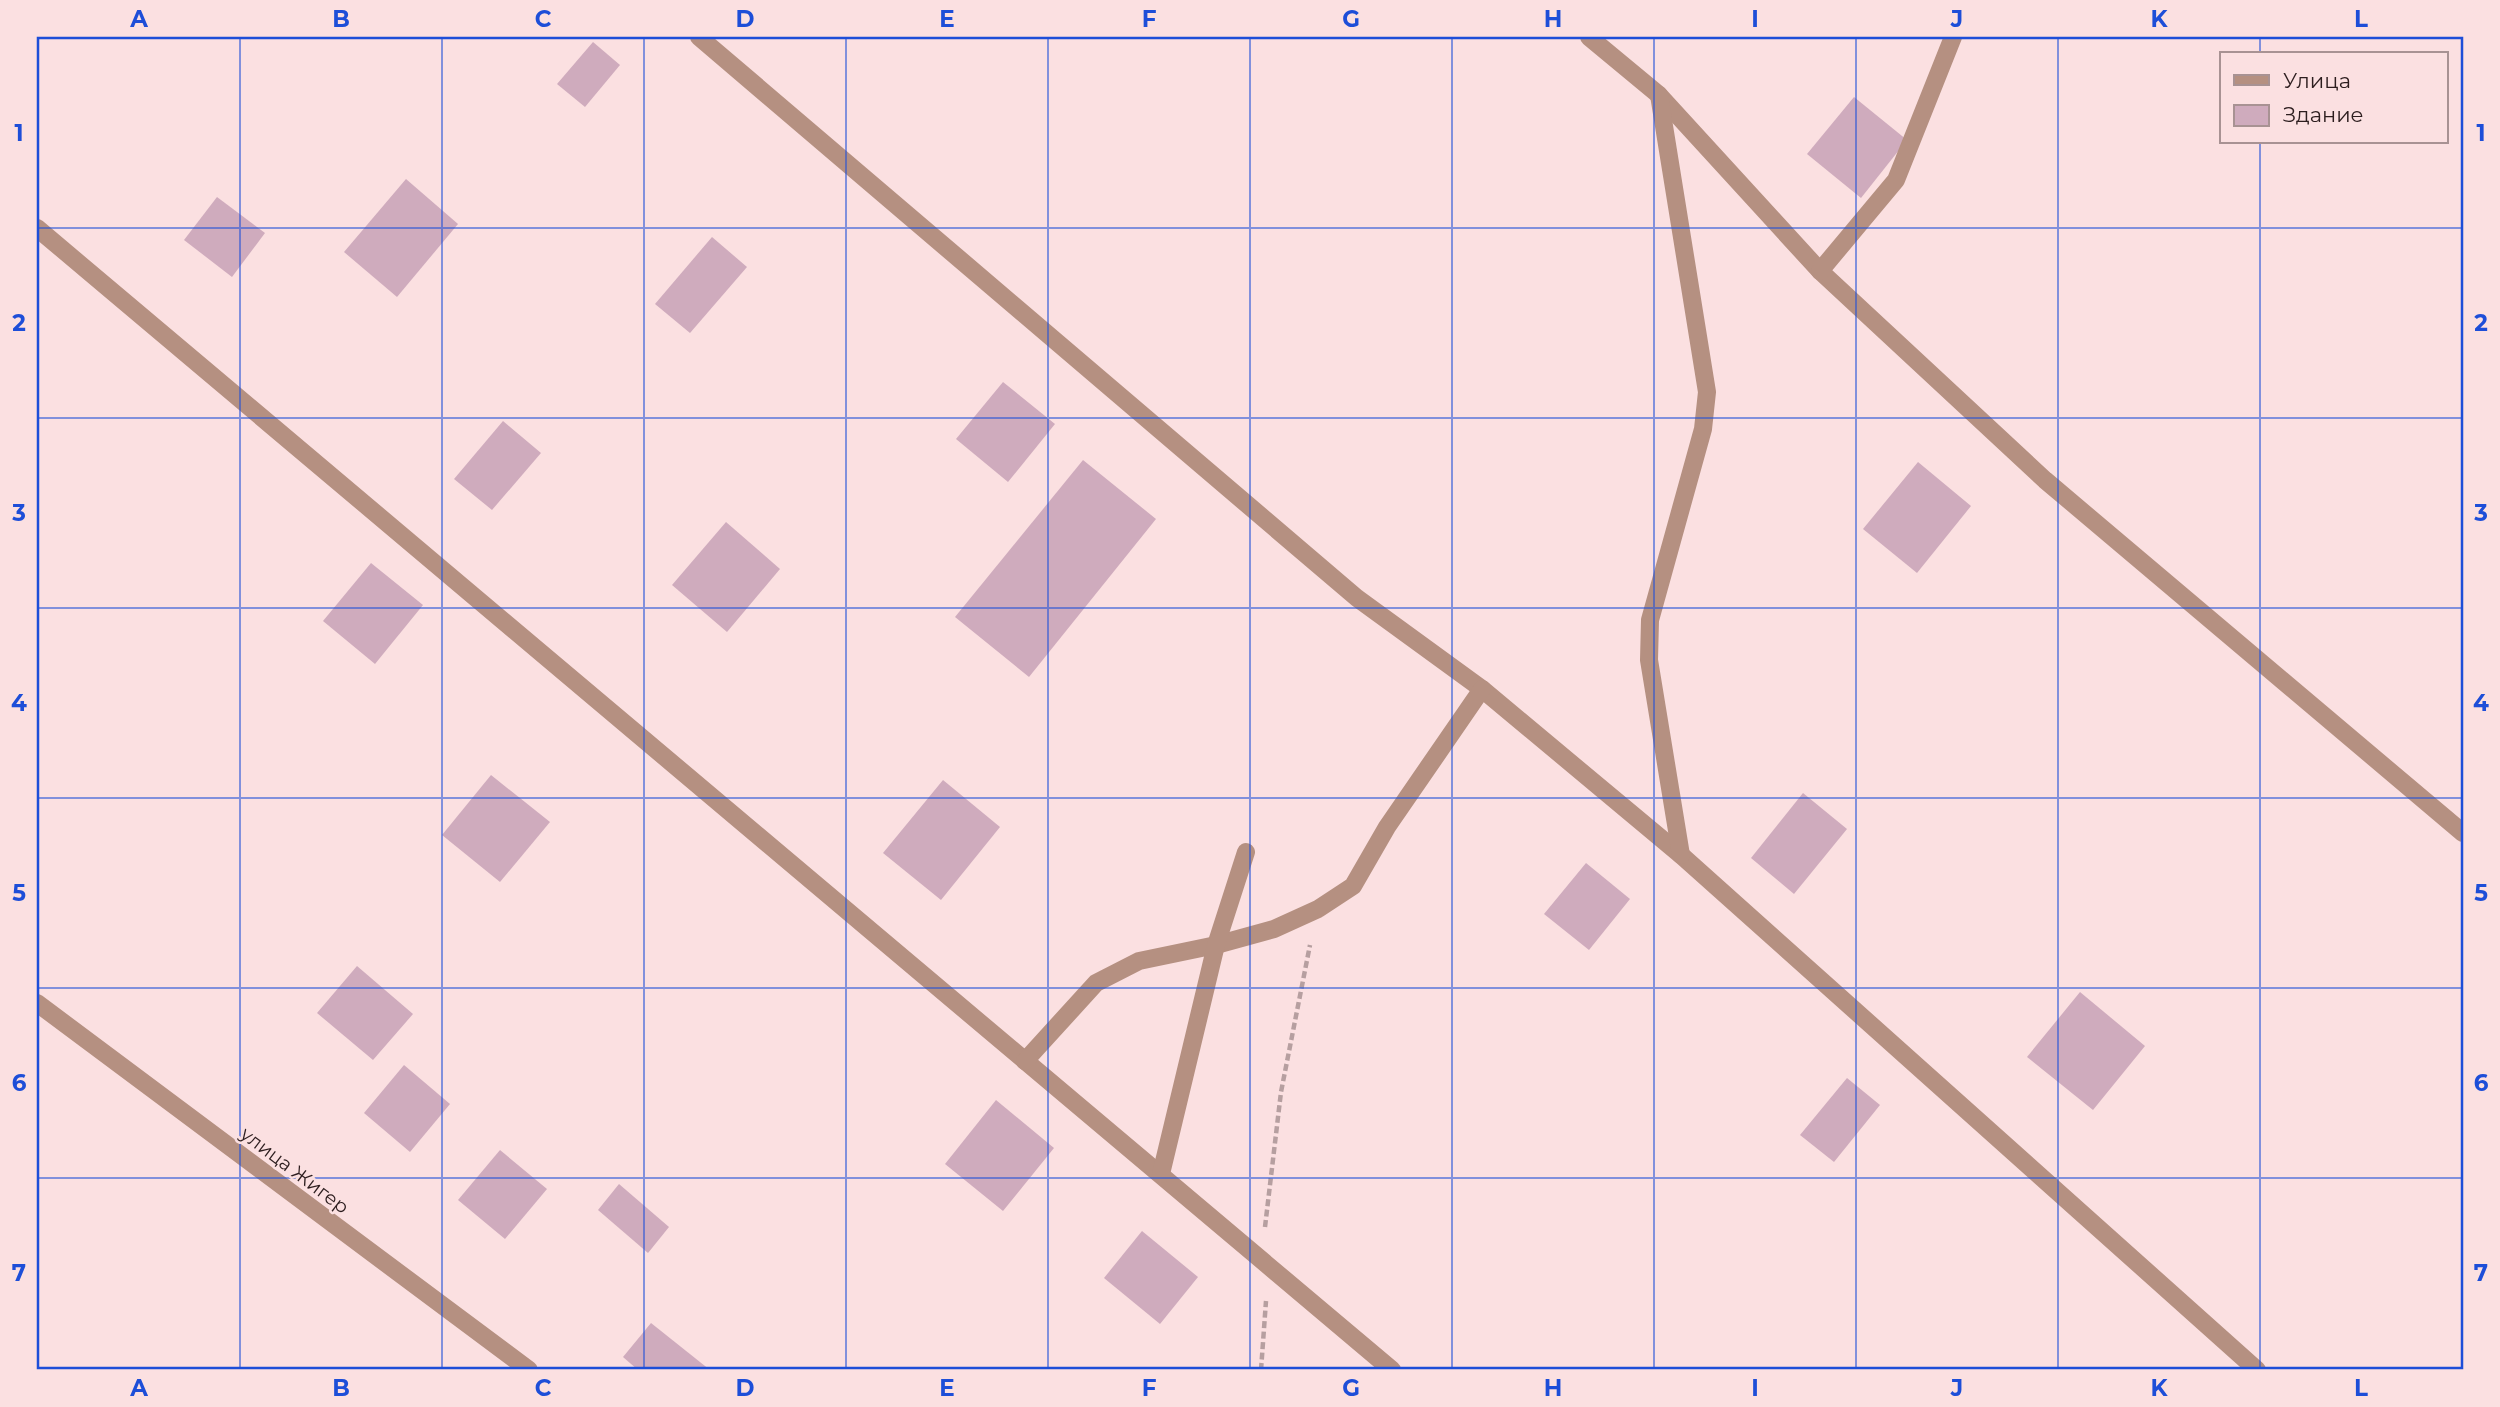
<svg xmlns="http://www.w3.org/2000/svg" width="2500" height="1407" font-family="Montserrat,sans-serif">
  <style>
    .building { fill: #cfabbd }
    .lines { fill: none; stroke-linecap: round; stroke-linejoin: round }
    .path { stroke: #b69fa0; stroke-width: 4.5; stroke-dasharray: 7 3.5; stroke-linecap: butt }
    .street { stroke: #b59081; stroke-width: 18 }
    .grid { fill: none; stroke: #1d4ed8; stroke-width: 2; stroke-opacity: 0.55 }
    .labels { text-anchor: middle; stroke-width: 5; stroke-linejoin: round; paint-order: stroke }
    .street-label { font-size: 19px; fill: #2c1d1e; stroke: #fbe0e1 }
    .neatline { fill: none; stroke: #1d4ed8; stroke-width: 2.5 }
    .grid-label { font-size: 23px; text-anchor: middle; font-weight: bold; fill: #1d4ed8 }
  </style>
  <rect width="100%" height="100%" fill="#fbe0e1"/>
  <g class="building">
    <path d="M593,42L620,65L585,107L557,84Z"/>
    <path d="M1854,97L1907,140L1861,198L1807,154Z"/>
    <path d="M406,179L458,224L397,297L344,252Z"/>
    <path d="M217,197L265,233L232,277L184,240Z"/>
    <path d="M712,237L747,267L690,333L655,304Z"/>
    <path d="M1003,382L1055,424L1008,482L956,439Z"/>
    <path d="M503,421L541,453L492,510L454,479Z"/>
    <path d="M1083,460L1156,519L1029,677L955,617Z"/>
    <path d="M1918,462L1971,506L1917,573L1863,529Z"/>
    <path d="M726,522L780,569L727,632L672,585Z"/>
    <path d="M371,563L423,605L375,664L323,621Z"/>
    <path d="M491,775L550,822L500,882L442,835Z"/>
    <path d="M943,780L1000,827L941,900L883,853Z"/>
    <path d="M1803,793L1847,829L1794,894L1751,858Z"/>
    <path d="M1586,863L1630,899L1589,950L1544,914Z"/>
    <path d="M357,966L413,1014L373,1060L317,1013Z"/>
    <path d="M2080,992L2145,1046L2093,1110L2027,1057Z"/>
    <path d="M404,1065L450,1104L410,1152L364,1113Z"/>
    <path d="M1847,1078L1880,1105L1834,1162L1800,1135Z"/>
    <path d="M996,1100L1054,1148L1003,1211L945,1164Z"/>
    <path d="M500,1150L547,1189L505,1239L458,1200Z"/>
    <path d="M619,1184L669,1227L648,1253L598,1210Z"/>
    <path d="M1142,1231L1198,1277L1160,1324L1104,1278Z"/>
    <path d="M651,1323L710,1370H638L623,1357Z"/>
  </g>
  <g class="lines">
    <g class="path">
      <path d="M1265,1227L1281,1092L1310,945"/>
      <path d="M1261,1370L1266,1301"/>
    </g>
    <g class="street">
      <path d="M699,37L1357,598L1482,689L1681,855L2257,1370"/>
      <path d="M1589,37L1659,95L1820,271L2045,480L2463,833"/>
      <path d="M1659,95L1707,392L1703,429L1650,620L1649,660L1681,855"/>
      <path d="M37,228L1392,1370"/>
      <path d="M1820,271L1896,180L1953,37"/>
      <path d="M37,1003L529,1370"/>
      <path d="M1025,1061L1096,983L1139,961L1216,945L1274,929L1318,909L1353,886L1387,827L1482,689"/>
      <path d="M1161,1174L1216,945L1246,852"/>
    </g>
  </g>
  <path class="grid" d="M240,37V1370M442,37V1370M644,37V1370M846,37V1370M1048,37V1370M1250,37V1370M1452,37V1370M1654,37V1370M1856,37V1370M2058,37V1370M2260,37V54M2260,142V1370M37,228H2463M37,418H2463M37,608H2463M37,798H2463M37,988H2463M37,1178H2463"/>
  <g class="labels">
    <g class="street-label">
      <text transform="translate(295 1170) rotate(37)" y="7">улица Жигер</text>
    </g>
  </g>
  <rect width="2500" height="1407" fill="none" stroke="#fbe0e1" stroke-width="77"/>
  <rect x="2220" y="52" width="228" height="91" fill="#fbe0e1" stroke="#a89293" stroke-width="2"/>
  <rect x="2234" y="75" width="35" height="10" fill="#b59081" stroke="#a89293" stroke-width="2"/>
  <text x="2283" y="88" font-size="21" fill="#2c1d1e">Улица</text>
  <rect x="2234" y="105" width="35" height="21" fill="#cfabbd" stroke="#a89293" stroke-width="2"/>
  <text x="2283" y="122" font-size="21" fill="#2c1d1e">Здание</text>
  <rect x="38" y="38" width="2424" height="1330" class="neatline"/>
  <g class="grid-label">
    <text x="139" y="27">A</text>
    <text x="341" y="27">B</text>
    <text x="543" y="27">C</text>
    <text x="745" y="27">D</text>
    <text x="947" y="27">E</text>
    <text x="1149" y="27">F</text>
    <text x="1351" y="27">G</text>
    <text x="1553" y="27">H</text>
    <text x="1755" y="27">I</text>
    <text x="1957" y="27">J</text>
    <text x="2159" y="27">K</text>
    <text x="2361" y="27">L</text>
    <text x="19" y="141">1</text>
    <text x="2481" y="141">1</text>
    <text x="19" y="331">2</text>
    <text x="2481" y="331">2</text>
    <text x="19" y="521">3</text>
    <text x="2481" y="521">3</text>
    <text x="19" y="711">4</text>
    <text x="2481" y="711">4</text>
    <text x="19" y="901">5</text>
    <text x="2481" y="901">5</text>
    <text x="19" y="1091">6</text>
    <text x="2481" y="1091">6</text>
    <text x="19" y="1281">7</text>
    <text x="2481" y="1281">7</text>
    <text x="139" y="1396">A</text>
    <text x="341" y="1396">B</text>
    <text x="543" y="1396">C</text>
    <text x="745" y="1396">D</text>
    <text x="947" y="1396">E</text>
    <text x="1149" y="1396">F</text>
    <text x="1351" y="1396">G</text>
    <text x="1553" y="1396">H</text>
    <text x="1755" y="1396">I</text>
    <text x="1957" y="1396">J</text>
    <text x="2159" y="1396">K</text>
    <text x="2361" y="1396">L</text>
  </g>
</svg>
